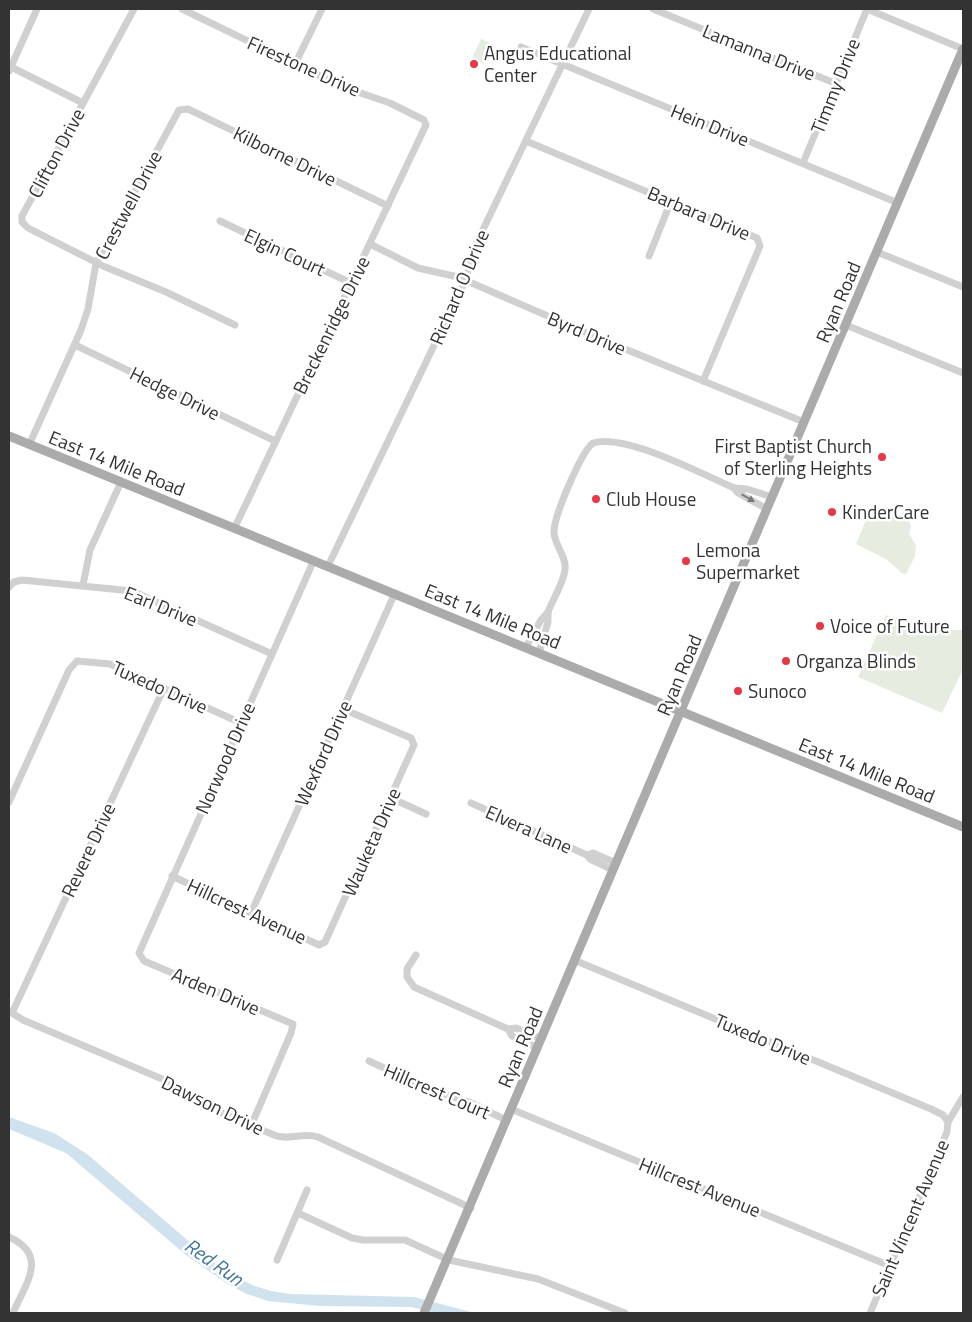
<svg xmlns="http://www.w3.org/2000/svg" width="972" height="1322" font-family="'Titillium Web',sans-serif">
  <style>
    .green { fill: #e6ecdf }
    .water { fill: #cfe2ee }
    .lines { fill: none; stroke-linecap: round; stroke-linejoin: round }
    .minor { stroke: #d0d0d0; stroke-width: 7 }
    .major { stroke: #ababab; stroke-width: 9 }
    .oneway { fill: #7a7a7a }
    .poi-dot { fill: #e63946; stroke: #fff; stroke-width: 2 }
    .labels { text-anchor: middle; stroke-width: 5; stroke-linejoin: round; paint-order: stroke }
    .street-label { font-size: 19px; fill: #333; stroke: #fff }
    .poi-label { font-size: 19px; fill: #333; stroke: #fff; text-anchor: start }
    .water-label { font-size: 20px; font-style: italic; fill: #3f7597; stroke: #fff }
  </style>
  <rect width="100%" height="100%" fill="#fff"/>
  <g class="green">
    <path d="M481,39L494,45L484,64L472,58Z"/>
    <path d="M876,506L908,518L911,527L909,534L916,545L915,556L906,574L902,573L886,559L856,544L871,508Z"/>
    <path d="M886,615L916,630H963V669L942,713L858,677Z"/>
  </g>
  <path class="water" d="M9,1117L54,1133L87,1154L213,1262L236,1276L252,1285L271,1291L291,1294L414,1297L475,1313H436L411,1307L320,1306L268,1301L247,1294L229,1285L186,1255L66,1153L9,1129Z"/>
  <g class="lines">
    <g class="minor">
      <path d="M134,9L22,216V222L28,228L103,266L166,292L235,325"/>
      <path d="M182,9L343,87L390,103L424,120L426,125L235,527"/>
      <path d="M653,9L837,84"/>
      <path d="M521,47L898,203"/>
      <path d="M295,64L322,9"/>
      <path d="M9,66L83,103"/>
      <path d="M9,71L37,9"/>
      <path d="M526,141L757,238L760,246L703,381"/>
      <path d="M803,163L867,9L963,49"/>
      <path d="M220,221L351,283"/>
      <path d="M370,244L418,268L458,277L603,340L804,422"/>
      <path d="M877,252L963,287"/>
      <path d="M649,256L671,201"/>
      <path d="M846,325L963,373"/>
      <path d="M75,345L275,441"/>
      <path d="M29,445L81,330L88,309L96,263L179,110L188,109L388,206"/>
      <path d="M767,509L738,493L734,488L747,489L772,497"/>
      <path d="M328,566L465,281L477,242L589,9"/>
      <path d="M83,585L90,550L121,482"/>
      <path d="M9,587L14,582L22,580L132,591L272,654"/>
      <path d="M548,612C553,599 563,584 565,570C567,557 555,546 554,533C553,518 581,452 593,443C625,433 702,474 734,488"/>
      <path d="M526,647L541,620L548,612V622L539,653"/>
      <path d="M164,688L12,1013L23,1020L174,1084L215,1110L274,1135C288,1141 303,1132 318,1137L471,1208"/>
      <path d="M391,798L426,814"/>
      <path d="M9,802L69,670L77,661L110,664L241,723"/>
      <path d="M471,803L587,855L590,859L613,870"/>
      <path d="M587,855L593,853L616,863"/>
      <path d="M172,876L319,945L325,942L414,745L411,738L343,709"/>
      <path d="M251,913L395,593"/>
      <path d="M416,955L407,969V977L414,987L508,1029L516,1028L542,1039"/>
      <path d="M574,960L931,1109L943,1115L948,1122"/>
      <path d="M508,1029L512,1036L538,1048"/>
      <path d="M369,1061L432,1090L469,1102L506,1120"/>
      <path d="M511,1109L890,1266"/>
      <path d="M251,1126L291,1033L293,1024L144,961L139,953L314,560"/>
      <path d="M298,1213L352,1238L363,1240H405L449,1260L538,1279L625,1313"/>
      <path d="M9,1237C49,1255 26,1283 13,1313"/>
      <path d="M277,1260L307,1190"/>
      <path d="M870,1313L947,1132L948,1122L963,1097"/>
    </g>
    <g class="major">
      <path d="M9,436L963,827"/>
      <path d="M424,1313L963,49"/>
    </g>
  </g>
  <defs><path id="oneway-solid" d="M-6-.8H1V-3.2L6.5 0L1 3.2V.8H-6Z" transform="scale(1.25)"/></defs>
  <use class="oneway" href="#oneway-solid" transform="translate(748 498) rotate(30)"/>
  <g class="poi-dot">
    <circle cx="474" cy="64" r="5"/>
    <circle cx="882" cy="457" r="5"/>
    <circle cx="596" cy="499" r="5"/>
    <circle cx="832" cy="512" r="5"/>
    <circle cx="686" cy="561" r="5"/>
    <circle cx="820" cy="626" r="5"/>
    <circle cx="786" cy="661" r="5"/>
    <circle cx="738" cy="691" r="5"/>
  </g>
  <g class="labels">
    <g class="street-label">
      <text transform="translate(759 52) rotate(22)" y="7">Lamanna Drive</text>
      <text transform="translate(304 66) rotate(24)" y="7">Firestone Drive</text>
      <text transform="translate(835 86) rotate(-68)" y="7">Timmy Drive</text>
      <text transform="translate(710 125) rotate(22)" y="7">Hein Drive</text>
      <text transform="translate(56 153) rotate(-62)" y="7">Clifton Drive</text>
      <text transform="translate(285 156) rotate(26)" y="7">Kilborne Drive</text>
      <text transform="translate(128 205) rotate(-62)" y="7">Crestwell Drive</text>
      <text transform="translate(699 213) rotate(23)" y="7">Barbara Drive</text>
      <text transform="translate(285 252) rotate(25)" y="7">Elgin Court</text>
      <text transform="translate(459 287) rotate(-67)" y="7">Richard O Drive</text>
      <text transform="translate(838 302) rotate(-67)" y="7">Ryan Road</text>
      <text transform="translate(331 325) rotate(-64)" y="7">Breckenridge Drive</text>
      <text transform="translate(587 333) rotate(23)" y="7">Byrd Drive</text>
      <text transform="translate(175 393) rotate(26)" y="7">Hedge Drive</text>
      <text transform="translate(117 463) rotate(22)" y="7">East 14 Mile Road</text>
      <text transform="translate(161 606) rotate(22)" y="7">Earl Drive</text>
      <text transform="translate(493 616) rotate(22)" y="7">East 14 Mile Road</text>
      <text transform="translate(679 675) rotate(-67)" y="7">Ryan Road</text>
      <text transform="translate(160 687) rotate(24)" y="7">Tuxedo Drive</text>
      <text transform="translate(323 753) rotate(-66)" y="7">Wexford Drive</text>
      <text transform="translate(225 758) rotate(-66)" y="7">Norwood Drive</text>
      <text transform="translate(867 770) rotate(22)" y="7">East 14 Mile Road</text>
      <text transform="translate(529 829) rotate(24)" y="7">Elvera Lane</text>
      <text transform="translate(371 842) rotate(-66)" y="7">Wauketa Drive</text>
      <text transform="translate(88 850) rotate(-65)" y="7">Revere Drive</text>
      <text transform="translate(247 911) rotate(25)" y="7">Hillcrest Avenue</text>
      <text transform="translate(216 991) rotate(23)" y="7">Arden Drive</text>
      <text transform="translate(763 1039) rotate(23)" y="7">Tuxedo Drive</text>
      <text transform="translate(520 1047) rotate(-67)" y="7">Ryan Road</text>
      <text transform="translate(437 1091) rotate(23)" y="7">Hillcrest Court</text>
      <text transform="translate(213 1105) rotate(26)" y="7">Dawson Drive</text>
      <text transform="translate(700 1187) rotate(22)" y="7">Hillcrest Avenue</text>
      <text transform="translate(910 1218) rotate(-67)" y="7">Saint Vincent Avenue</text>
    </g>
    <g class="poi-label">
      <text x="484" y="60">Angus Educational<tspan x="484" dy="22">Center</tspan></text>
      <text x="872" y="453" text-anchor="end">First Baptist Church<tspan x="872" dy="22">of Sterling Heights</tspan></text>
      <text x="606" y="506">Club House</text>
      <text x="842" y="519">KinderCare</text>
      <text x="696" y="557">Lemona<tspan x="696" dy="22">Supermarket</tspan></text>
      <text x="830" y="633">Voice of Future</text>
      <text x="796" y="668">Organza Blinds</text>
      <text x="748" y="698">Sunoco</text>
    </g>
    <g class="water-label">
      <text transform="translate(214 1262) rotate(35)" y="7">Red Run</text>
    </g>
  </g>
  <rect width="972" height="1322" fill="none" stroke="#333333" stroke-width="20"/>
</svg>
